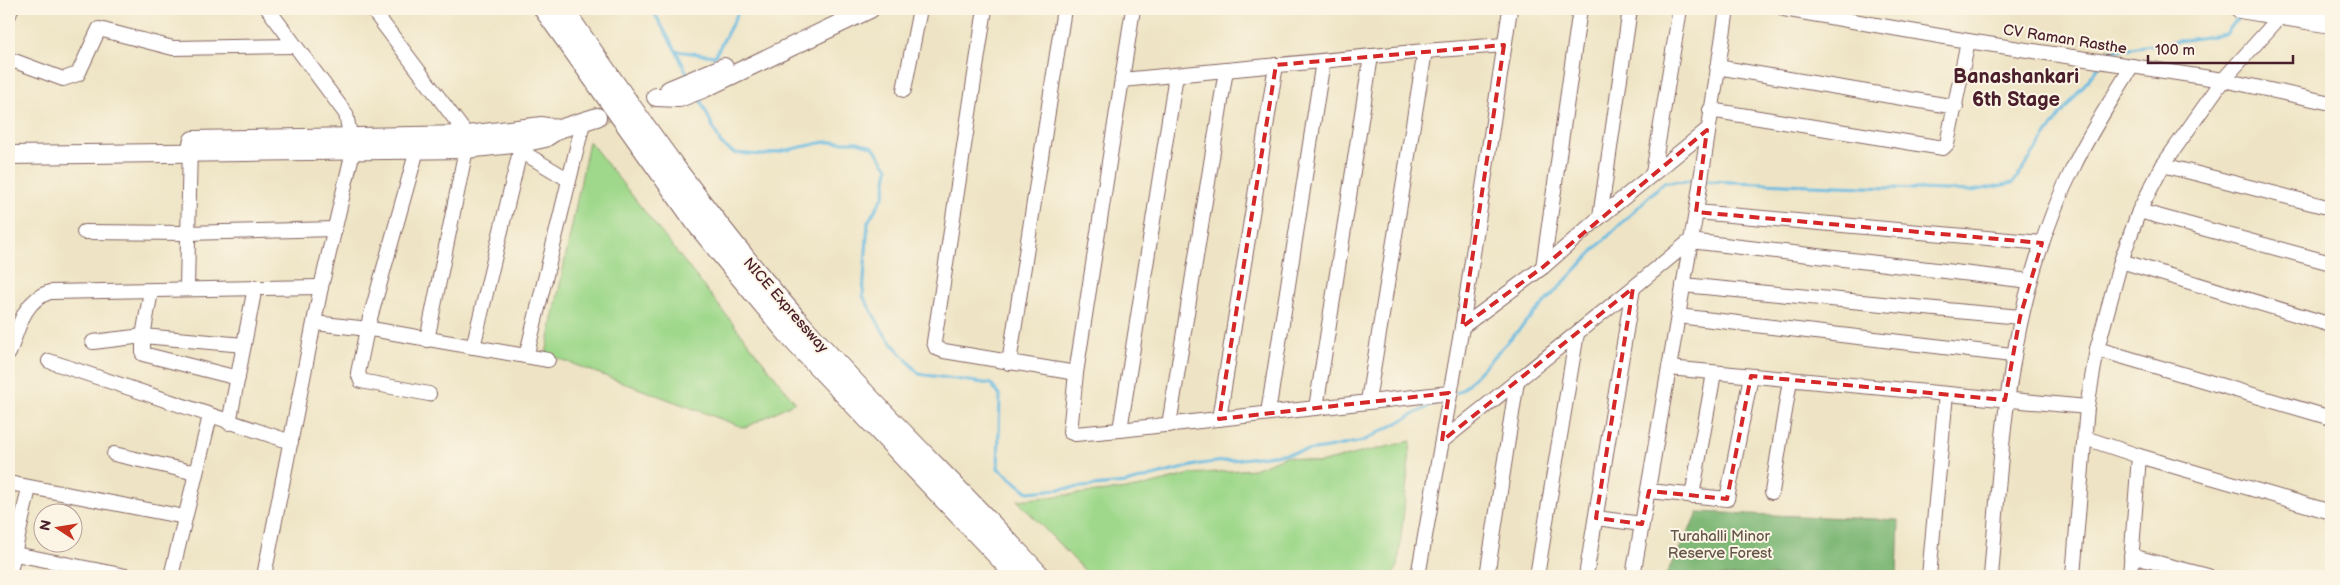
<svg xmlns="http://www.w3.org/2000/svg" width="2340" height="585" font-family="'Balsamiq Sans',sans-serif">
  <style>
    .green { fill: #9fd88b; stroke: #747c5b }
    .forest { fill: #7fb877; stroke: #646c51 }
    .lines { fill: none; stroke-linecap: round; stroke-linejoin: round }
    .stream { stroke: #65bae1; stroke-width: 3 }
    .major-tunnel { stroke: #cdbda6; stroke-width: 18; stroke-dasharray: 18 9; stroke-linecap: butt }
    .minor-casing { stroke: #836461; stroke-width: 16 }
    .major-casing { stroke: #836461; stroke-width: 20 }
    .highway-casing { stroke: #836461; stroke-width: 22 }
    .minor { stroke: #fff; stroke-width: 14 }
    .major { stroke: #fff; stroke-width: 18 }
    .highway { stroke: #fff; stroke-width: 20 }
    .marked { fill: none; stroke: #d62828; stroke-width: 4; stroke-dasharray: 10 6; stroke-linejoin: round }
    .labels { text-anchor: middle; stroke-width: 4; stroke-linejoin: round; paint-order: stroke }
    .street-label { font-size: 15px; fill: #4a1f2b; stroke: #fcf5e5 }
    .park-label { font-size: 15px; fill: #645648; stroke: #fcf5e5 }
    .district-label { font-size: 20px; font-weight: bold; fill: #4a1f2b; stroke: #fcf5e5 }
  </style>
  <rect width="100%" height="100%" fill="#fcf5e5"/>
  <filter id="ink" filterUnits="userSpaceOnUse"><feTurbulence type="fractalNoise" baseFrequency=".02" numOctaves="2"/><feDisplacementMap in="SourceGraphic" scale="10" xChannelSelector="R" yChannelSelector="G"/><feConvolveMatrix kernelMatrix="1 2 1 2 8 2 1 2 1" color-interpolation-filters="sRGB"/></filter>
  <filter id="wash" filterUnits="userSpaceOnUse"><feTurbulence type="fractalNoise" baseFrequency=".0096" numOctaves="4" result="noise"/><feDisplacementMap in="SourceGraphic" scale="20" xChannelSelector="R" yChannelSelector="G"/><feGaussianBlur stdDeviation="1.12" result="paint"/><feColorMatrix in="noise" values="0 0 0 0 0 0 0 0 0 0 0 0 0 0 0 0 0 1.4 0 .05"/><feComposite in="paint" operator="in"/></filter>
  <g filter="url(#wash)">
    <rect width="100%" height="100%" fill="#eee4c5"/>
    <g class="green">
      <path d="M589,141L795,402L745,428L546,354Z"/>
      <path d="M1411,441L1398,566L1392,576H1090L1017,500L1137,488L1191,474L1254,469L1286,456L1319,463Z"/>
    </g>
    <path class="forest" d="M1699,512L1899,520L1897,576H1665Z"/>
    <g class="lines">
      <g class="stream">
        <path d="M652,9L676,51L715,56L740,9"/>
        <path d="M676,51L688,75"/>
        <path d="M2105,58L2110,51L2226,34L2240,15"/>
        <path d="M699,97L721,144L734,153L764,155L825,142H858L873,147L888,168L884,195L868,222L863,296L885,335L919,374L991,384L1000,396L998,468L1028,492L1125,483L1200,464L1322,449L1363,441L1443,399"/>
        <path d="M1704,181L1972,191L2013,183L2062,113L2100,65"/>
        <path d="M1456,393L1463,389L1598,246L1664,182L1696,181"/>
      </g>
    </g>
  </g>
  <g filter="url(#ink)">
    <g class="lines">
      <path class="major-tunnel" d="M597,117L656,97"/>
      <defs>
        <g id="minor">
          <path d="M372,9L467,135"/>
          <path d="M985,9L934,342L936,348L944,351L1076,373"/>
          <path d="M1133,9L1076,373L1070,432L1075,434L1120,430L1449,393"/>
          <path d="M1784,9L1968,41L2223,80L2331,103"/>
          <path d="M9,15L11,9"/>
          <path d="M9,59L63,79L78,74L99,29L173,48L294,46"/>
          <path d="M1717,67L1956,107"/>
          <path d="M1122,80L1425,51L1504,45"/>
          <path d="M904,90L920,9"/>
          <path d="M1710,110L1943,148L1947,144L1968,41"/>
          <path d="M417,150L367,329L358,373L361,381L429,394"/>
          <path d="M519,150L569,180"/>
          <path d="M2163,165L2331,208"/>
          <path d="M1653,173L1680,9"/>
          <path d="M2139,211L2331,263"/>
          <path d="M1696,212L2042,243"/>
          <path d="M1600,217L1630,9"/>
          <path d="M84,232L187,233L335,229"/>
          <path d="M2121,261L2331,325"/>
          <path d="M1543,267L1580,9"/>
          <path d="M1683,285L2020,317"/>
          <path d="M187,288L190,143"/>
          <path d="M151,291L143,336V354L238,378"/>
          <path d="M1678,316L2012,355"/>
          <path d="M315,323L377,330L548,360"/>
          <path d="M1462,327L1543,267L1600,217L1707,130"/>
          <path d="M427,340L466,149"/>
          <path d="M93,342L143,336L244,345"/>
          <path d="M473,347L522,143"/>
          <path d="M2097,349L2331,418"/>
          <path d="M9,353C18,330 23,300 50,292L321,287"/>
          <path d="M525,354L528,349L583,123"/>
          <path d="M49,361L291,442"/>
          <path d="M1009,363L1064,9"/>
          <path d="M1669,368L2087,407"/>
          <path d="M1368,401L1425,51"/>
          <path d="M1316,408L1371,56"/>
          <path d="M1268,413L1323,61"/>
          <path d="M1219,419L1276,65"/>
          <path d="M229,423L255,287"/>
          <path d="M1169,425L1226,70"/>
          <path d="M1120,430L1176,75"/>
          <path d="M2085,438L2139,456L2331,512"/>
          <path d="M1442,441L1633,288L1690,241L2030,281"/>
          <path d="M114,454L196,473"/>
          <path d="M9,483L185,517"/>
          <path d="M1649,491L1727,499L1751,376"/>
          <path d="M1772,492L1790,380"/>
          <path d="M1692,496L1714,373"/>
          <path d="M1596,518L1642,524"/>
          <path d="M15,554L126,576"/>
          <path d="M2131,556L2208,576"/>
          <path d="M9,576L29,488"/>
          <path d="M171,576L210,416"/>
          <path d="M264,576L321,287L353,151L346,114L268,9"/>
          <path d="M1418,576L1462,327L1510,9"/>
          <path d="M1487,576L1517,381"/>
          <path d="M1537,576L1577,333"/>
          <path d="M1586,576L1633,288"/>
          <path d="M1633,576L1696,212L1727,9"/>
          <path d="M1929,576L1946,394"/>
          <path d="M1991,576C2003,432 2008,296 2075,164C2091,130 2113,98 2132,66"/>
          <path d="M2073,576L2087,407L2097,349L2121,261L2139,211L2163,165L2223,80L2287,9"/>
          <path d="M2130,576L2139,456"/>
        </g>
        <g id="major">
          <path d="M2240,9L2331,24"/>
          <path d="M2316,9L2331,11"/>
          <path d="M669,90L724,67"/>
          <path d="M656,97L679,98L705,88L870,9"/>
          <path d="M193,140L467,135L542,126L559,129"/>
          <path d="M9,155L466,149L522,143L545,138L559,129L597,117"/>
        </g>
        <g id="highway">
          <path d="M544,9L697,224L732,267L795,342L1017,576"/>
          <path d="M563,9C639,120 717,230 806,330C882,415 964,493 1040,576"/>
        </g>
      </defs>
      <use href="#minor" class="minor-casing"/>
      <use href="#major" class="major-casing"/>
      <use href="#highway" class="highway-casing"/>
      <use href="#minor" class="minor"/>
      <use href="#major" class="major"/>
      <use href="#highway" class="highway"/>
    </g>
  </g>
  <path class="marked" d="M1504,45L1462,327L1543,267L1707,130L1696,212L2042,243L2020,317L2005,400L1751,376L1727,499L1649,491L1642,524L1596,518L1633,288L1442,441L1449,393L1219,419L1276,65Z"/>
  <g class="labels">
    <g class="street-label">
      <text transform="translate(2065 39) rotate(9)" y="5">CV Raman Rasthe</text>
      <text transform="translate(786 305) rotate(49)" y="5">NICE Expressway</text>
    </g>
    <g class="park-label">
      <text x="1720" y="541">Turahalli Minor<tspan x="1720" dy="17">Reserve Forest</tspan></text>
    </g>
    <g class="district-label">
      <text x="2016" y="83">Banashankari<tspan x="2016" dy="23">6th Stage</tspan></text>
    </g>
  </g>
  <rect width="2340" height="585" fill="none" stroke="#fcf5e5" stroke-width="30"/>
  <g transform="translate(58 528) rotate(282)"><circle r="24" fill="#fcf5e5" stroke="#b59f9b"/>
  <path d="M0-4L9 19L0 12L-9 19Z" fill="#c8321e"/>
  <text y="-8" font-size="14" font-weight="bold" text-anchor="middle" fill="#4a1f2b">N</text>
  </g>
  <path d="M2148 55v8h145v-8" fill="none" stroke="#4a1f2b" stroke-width="2.5"/>
  <text x="2155" y="55" font-size="15" fill="#4a1f2b" stroke="#fcf5e5" stroke-width="4" paint-order="stroke">100 m</text>
</svg>
